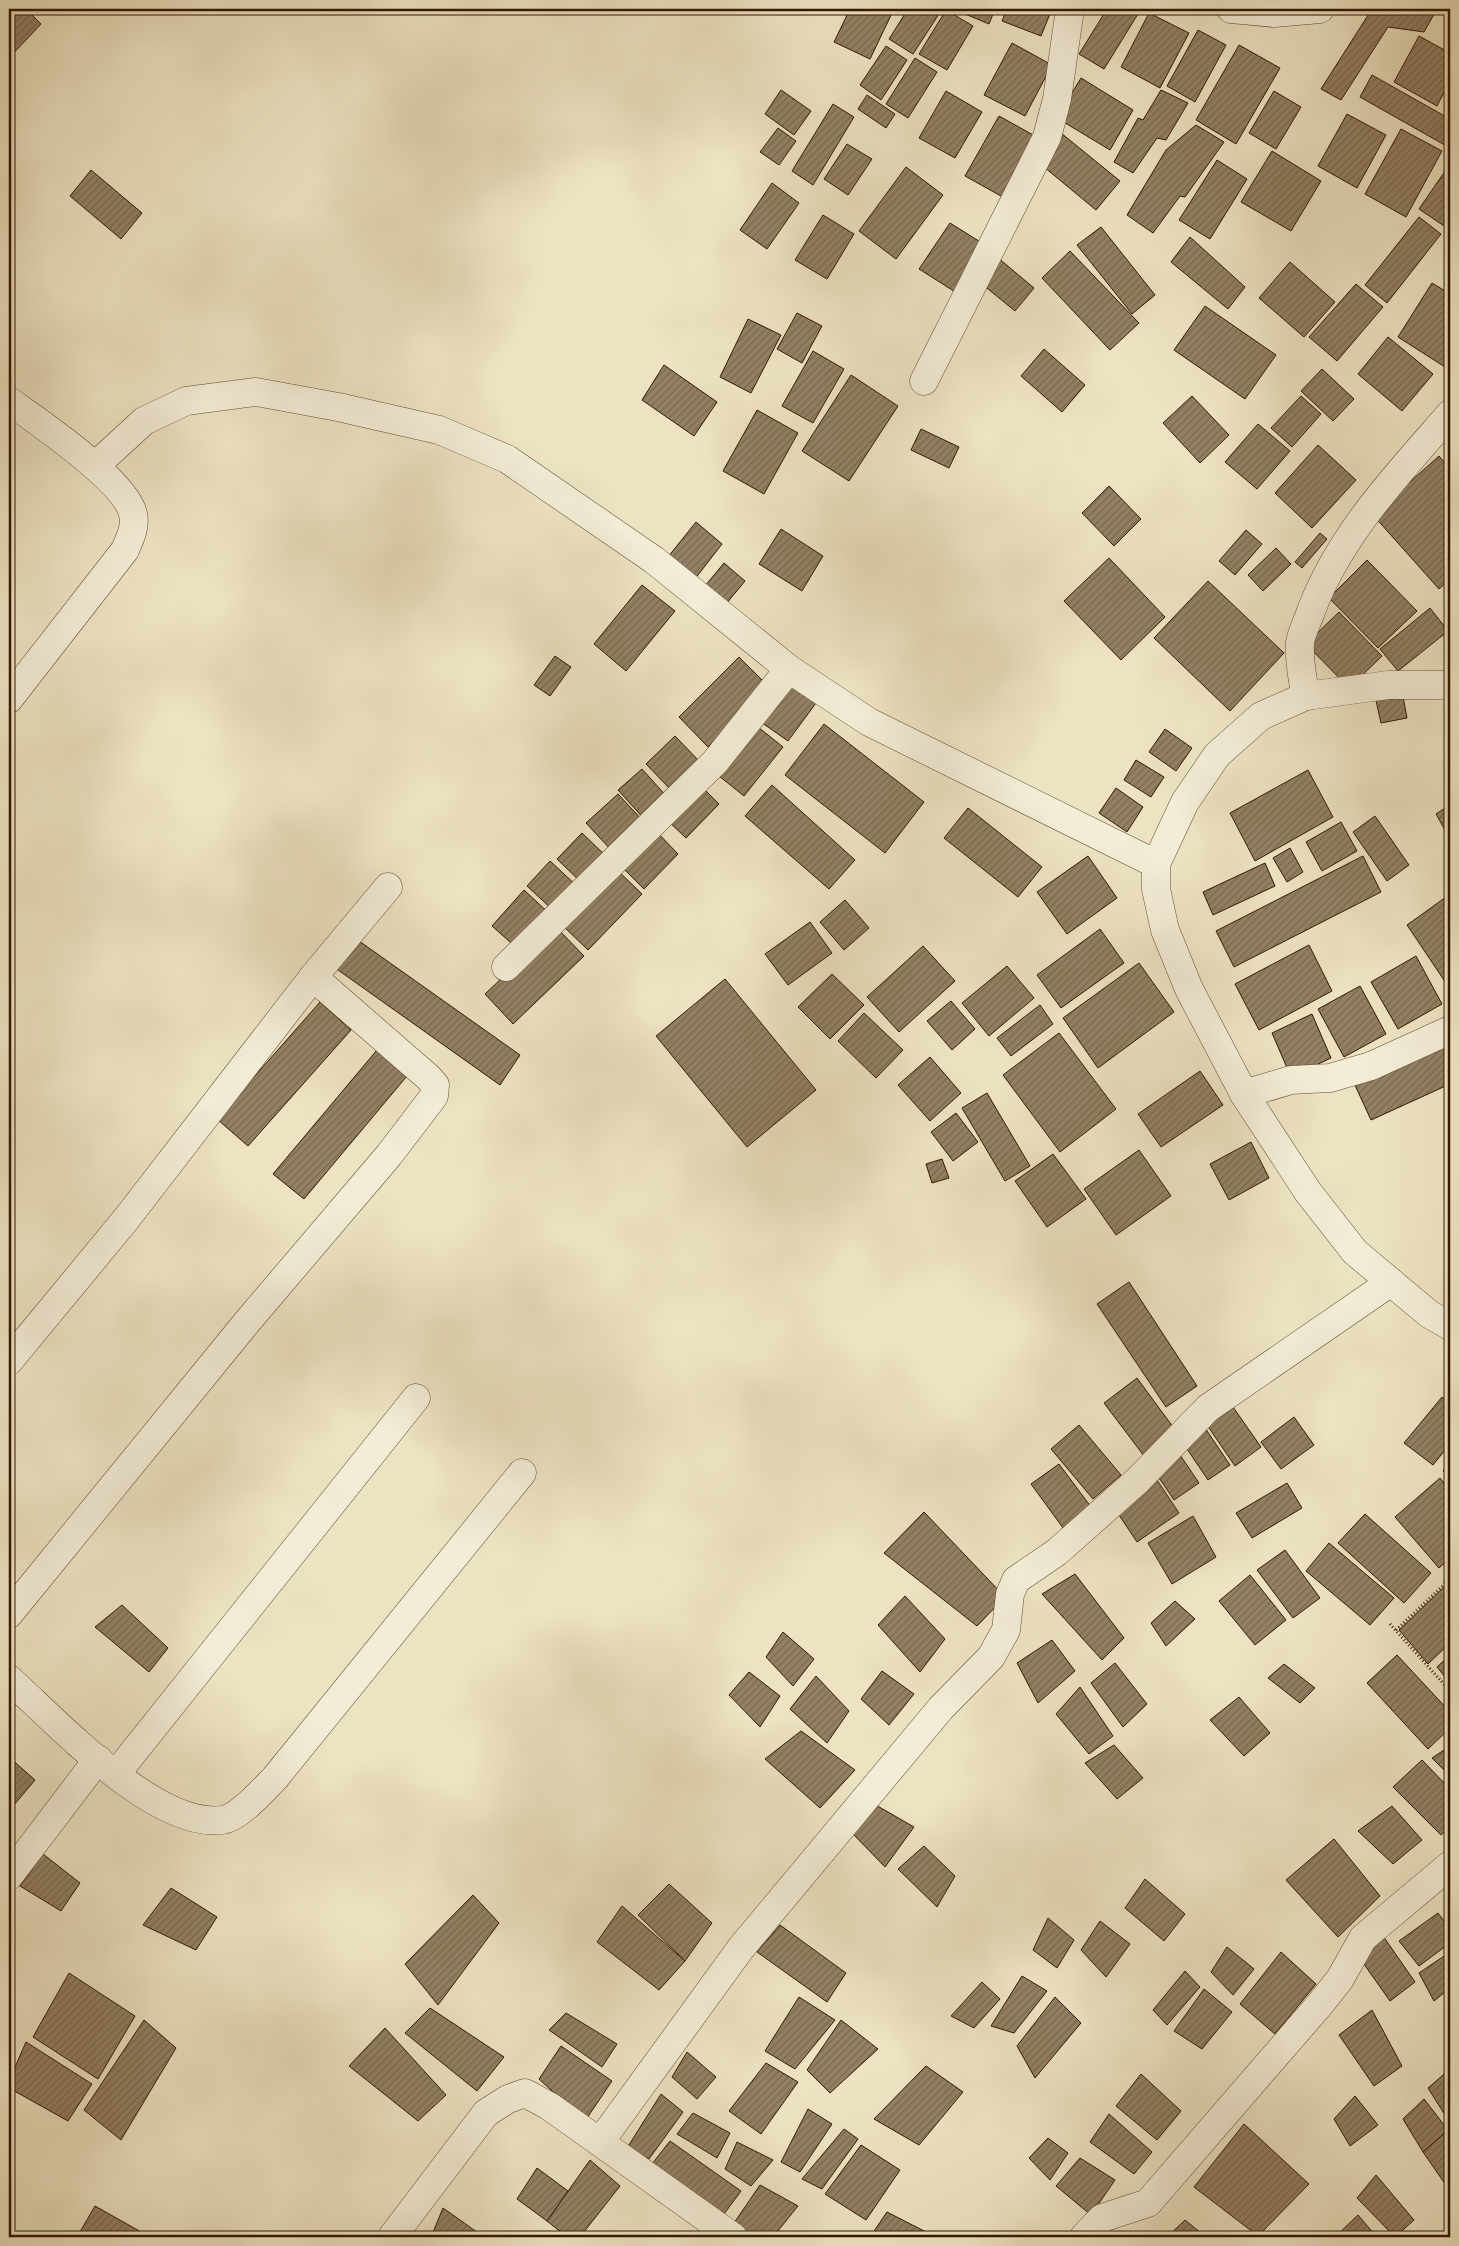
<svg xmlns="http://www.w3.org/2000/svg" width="1459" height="2246" font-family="'Sorts Mill Goudy',serif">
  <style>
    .building { fill: url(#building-hatch); stroke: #321701 }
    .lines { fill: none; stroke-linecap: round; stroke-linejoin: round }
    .minor-casing { stroke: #614a31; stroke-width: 29 }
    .path { stroke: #321701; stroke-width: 3; stroke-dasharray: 1 2.5; stroke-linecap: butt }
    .minor { stroke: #f3edd7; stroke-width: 28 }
  </style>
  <defs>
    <pattern id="building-hatch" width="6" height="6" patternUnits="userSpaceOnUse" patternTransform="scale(1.25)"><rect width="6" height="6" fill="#938165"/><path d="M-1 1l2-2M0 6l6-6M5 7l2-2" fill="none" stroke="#796951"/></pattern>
  </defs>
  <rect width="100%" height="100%" fill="#ede3c2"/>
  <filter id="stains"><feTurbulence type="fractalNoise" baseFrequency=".004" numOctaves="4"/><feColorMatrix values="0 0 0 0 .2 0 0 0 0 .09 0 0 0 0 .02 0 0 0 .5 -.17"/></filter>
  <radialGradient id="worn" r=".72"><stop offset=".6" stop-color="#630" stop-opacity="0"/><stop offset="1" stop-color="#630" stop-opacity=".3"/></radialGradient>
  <g class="building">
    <path d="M9,9H26L41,24L9,58Z"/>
    <path d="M850,9H894L870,59L834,42Z"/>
    <path d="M908,9H931L939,14L913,54L889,39Z"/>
    <path d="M953,9H995L989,24Z"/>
    <path d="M1007,9H1052L1041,36L1002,21Z"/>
    <path d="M1107,9H1141L1104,69L1079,54Z"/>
    <path d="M1372,9H1393L1406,13L1409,9H1437L1424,32L1388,27L1341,100L1321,89Z"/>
    <path d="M946,10L973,26L947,70L919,54Z"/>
    <path d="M1149,13L1189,33L1160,88L1121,67Z"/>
    <path d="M1198,30L1226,45L1195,102L1167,86Z"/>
    <path d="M1419,36L1450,53V81L1437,106L1394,82Z"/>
    <path d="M1012,43L1052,65L1025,116L984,95Z"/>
    <path d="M1239,45L1280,68L1236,144L1196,120Z"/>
    <path d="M886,46L907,60L881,100L860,85Z"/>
    <path d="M915,58L937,72L908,118L886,104Z"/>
    <path d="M1372,75L1450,119V148L1360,97Z"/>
    <path d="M1081,78L1133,110L1110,150L1057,118Z"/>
    <path d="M781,90L811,111L794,135L765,114Z"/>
    <path d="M1161,90L1188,103L1166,140L1157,138L1133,173L1114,162L1138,118L1143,120Z"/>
    <path d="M946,91L982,112L955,158L919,138Z"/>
    <path d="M1274,91L1301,107L1276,149L1249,133Z"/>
    <path d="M867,95L895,114L886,128L858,109Z"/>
    <path d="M833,104L854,117L813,185L792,171Z"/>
    <path d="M1347,114L1386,135L1357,188L1318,166Z"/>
    <path d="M999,116L1044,141L1010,201L965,176Z"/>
    <path d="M1196,125L1224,142L1185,197L1180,196L1153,233L1127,215L1166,150Z"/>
    <path d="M778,128L796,141L779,165L760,152Z"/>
    <path d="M1401,129L1442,151L1406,217L1365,194Z"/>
    <path d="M1061,133L1120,181L1096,210L1038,162Z"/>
    <path d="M847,144L872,159L848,195L824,179Z"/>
    <path d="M1272,151L1321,181L1291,231L1241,202Z"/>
    <path d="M1217,160L1247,179L1210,239L1179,220Z"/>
    <path d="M1450,164V230L1419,209Z"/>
    <path d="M906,167L943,195L896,259L859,231Z"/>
    <path d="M91,170L142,213L121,239L70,196Z"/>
    <path d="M772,183L799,203L767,249L740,230Z"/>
    <path d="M823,215L854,234L827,279L795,260Z"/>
    <path d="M1419,217L1441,234L1387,303L1365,285Z"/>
    <path d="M950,223L990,248L960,295L919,269Z"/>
    <path d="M1101,227L1155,295L1132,314L1077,245Z"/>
    <path d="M1190,237L1245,287L1228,309L1171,262Z"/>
    <path d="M1070,251L1139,323L1110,350L1042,278Z"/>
    <path d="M997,257L1034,288L1015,311L977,280Z"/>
    <path d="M1290,262L1335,302L1304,337L1259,298Z"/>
    <path d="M1432,283L1450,294V359L1445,367L1398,337Z"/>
    <path d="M1356,284L1383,307L1337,361L1309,337Z"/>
    <path d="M1205,306L1276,355L1245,399L1174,350Z"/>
    <path d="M797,313L822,326L802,363L777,349Z"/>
    <path d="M748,319L781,335L751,393L720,377Z"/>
    <path d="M1388,337L1433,374L1402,411L1358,374Z"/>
    <path d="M1044,349L1085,385L1062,412L1021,376Z"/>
    <path d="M813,351L844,369L813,423L782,406Z"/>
    <path d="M664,365L717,402L694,436L642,400Z"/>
    <path d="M1322,369L1354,399L1333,421L1301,391Z"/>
    <path d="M851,375L898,406L849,481L802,451Z"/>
    <path d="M1192,396L1229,435L1200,463L1163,423Z"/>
    <path d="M1301,396L1321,414L1292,447L1271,428Z"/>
    <path d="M757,410L798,433L764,494L723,471Z"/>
    <path d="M1258,424L1290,451L1257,489L1225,462Z"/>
    <path d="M921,429L959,447L949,468L911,450Z"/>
    <path d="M1318,445L1356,480L1312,528L1275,493Z"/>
    <path d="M1439,456L1450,469V579L1439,589L1373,515Z"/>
    <path d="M1109,486L1141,519L1114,546L1082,513Z"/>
    <path d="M696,522L722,544L691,584L664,562Z"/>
    <path d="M781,529L823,556L802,591L759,564Z"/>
    <path d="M1246,530L1262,544L1235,575L1219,561Z"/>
    <path d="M1320,533L1327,539L1302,568L1295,562Z"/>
    <path d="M1276,548L1291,564L1263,591L1248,575Z"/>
    <path d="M1109,558L1165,617L1121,660L1064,601Z"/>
    <path d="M1367,560L1417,611L1378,648L1329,598Z"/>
    <path d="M724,563L745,581L726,604L705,586Z"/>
    <path d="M1208,581L1284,653L1230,711L1154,638Z"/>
    <path d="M642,585L675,611L626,671L594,644Z"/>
    <path d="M1430,608L1448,631L1398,671L1380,649Z"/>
    <path d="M1339,612L1382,656L1349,688L1306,644Z"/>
    <path d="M555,656L571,667L550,696L534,685Z"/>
    <path d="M739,657L768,686L708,747L679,717Z"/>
    <path d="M785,681L816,703L788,741L758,720Z"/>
    <path d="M1402,691L1407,718L1381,723L1375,696Z"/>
    <path d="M1449,693H1450V720H1446Z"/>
    <path d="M753,723L783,747L744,796L714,772Z"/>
    <path d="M824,724L924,802L885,853L785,775Z"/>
    <path d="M1165,729L1192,748L1176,771L1149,752Z"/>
    <path d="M675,736L700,762L671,790L646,764Z"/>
    <path d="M1136,760L1164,777L1151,797L1124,780Z"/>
    <path d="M642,769L668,798L645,820L618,790Z"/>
    <path d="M1308,770L1333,817L1255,861L1230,813Z"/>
    <path d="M698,783L719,804L686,838L665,818Z"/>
    <path d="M772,785L855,860L829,889L745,816Z"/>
    <path d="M1116,788L1143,807L1127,832L1099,813Z"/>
    <path d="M618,794L644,822L613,852L586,823Z"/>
    <path d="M1450,805V839L1436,814Z"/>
    <path d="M968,808L1042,867L1018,897L944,838Z"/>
    <path d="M1375,816L1409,865L1387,881L1353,832Z"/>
    <path d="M1341,822L1357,851L1322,871L1306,842Z"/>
    <path d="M653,828L678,854L644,889L618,863Z"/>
    <path d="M582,833L608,858L583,884L557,859Z"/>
    <path d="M1290,848L1303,872L1287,882L1273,858Z"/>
    <path d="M1088,856L1117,898L1067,934L1037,892Z"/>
    <path d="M1363,856L1381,892L1234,967L1216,931Z"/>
    <path d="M550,861L578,887L555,912L527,886Z"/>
    <path d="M1265,863L1275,886L1213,915L1203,892Z"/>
    <path d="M614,867L642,894L588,950L560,923Z"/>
    <path d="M524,890L552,916L520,951L492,926Z"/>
    <path d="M1446,897L1450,903V989L1407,925Z"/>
    <path d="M845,900L869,928L844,950L820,922Z"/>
    <path d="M810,922L832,953L788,985L765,954Z"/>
    <path d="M556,927L584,956L513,1024L485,994Z"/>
    <path d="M1100,929L1124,963L1061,1008L1037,975Z"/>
    <path d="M352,936L520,1055L500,1085L331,965Z"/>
    <path d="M1309,945L1332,991L1259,1030L1235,984Z"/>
    <path d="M923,946L955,981L899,1032L867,997Z"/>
    <path d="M1416,956L1442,1004L1398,1029L1371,982Z"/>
    <path d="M1139,963L1174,1012L1098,1068L1063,1018Z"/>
    <path d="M1007,966L1034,998L989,1036L962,1003Z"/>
    <path d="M832,974L864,1005L830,1039L798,1007Z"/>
    <path d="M725,979L816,1090L747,1147L656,1036Z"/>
    <path d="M1360,986L1386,1034L1344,1057L1318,1009Z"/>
    <path d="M951,1001L975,1029L952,1050L927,1021Z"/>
    <path d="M320,1002L351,1030L248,1146L217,1119Z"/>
    <path d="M1040,1005L1053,1024L1011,1056L997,1038Z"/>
    <path d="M864,1013L903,1050L876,1078L838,1041Z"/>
    <path d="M1312,1014L1331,1058L1291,1077L1272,1033Z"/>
    <path d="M1059,1033L1116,1109L1060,1152L1003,1075Z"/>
    <path d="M1450,1040V1084L1371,1120L1354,1083Z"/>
    <path d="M377,1050L407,1076L304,1199L273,1174Z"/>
    <path d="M930,1057L961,1093L930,1121L898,1085Z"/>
    <path d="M1200,1071L1223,1105L1161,1147L1138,1114Z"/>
    <path d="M987,1093L1030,1166L1005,1181L962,1108Z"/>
    <path d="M956,1113L978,1142L953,1161L931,1132Z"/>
    <path d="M1251,1142L1269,1178L1229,1200L1210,1164Z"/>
    <path d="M1139,1150L1171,1196L1116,1235L1084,1189Z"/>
    <path d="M1053,1154L1086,1199L1047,1227L1015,1181Z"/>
    <path d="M942,1159L949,1178L932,1183L926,1164Z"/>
    <path d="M1129,1282L1197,1386L1166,1407L1097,1304Z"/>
    <path d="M1137,1378L1176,1431L1144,1456L1104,1403Z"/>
    <path d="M1442,1397L1450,1404V1444L1433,1465L1404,1443Z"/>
    <path d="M1233,1407L1261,1447L1235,1466L1207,1425Z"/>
    <path d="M1294,1417L1314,1445L1281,1469L1261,1442Z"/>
    <path d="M1079,1425L1121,1475L1093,1499L1051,1449Z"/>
    <path d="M1203,1425L1230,1465L1208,1480L1181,1440Z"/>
    <path d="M1178,1452L1199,1483L1174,1500L1153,1469Z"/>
    <path d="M1450,1463V1477L1443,1471Z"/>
    <path d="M1059,1464L1097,1515L1069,1536L1031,1484Z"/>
    <path d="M1155,1477L1179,1513L1137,1542L1113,1506Z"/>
    <path d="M1440,1478L1450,1491V1558L1439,1568L1395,1517Z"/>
    <path d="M1287,1483L1302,1508L1252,1538L1236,1513Z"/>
    <path d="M924,1512L1005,1597L977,1626L884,1553Z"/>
    <path d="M1365,1514L1431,1573L1404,1603L1338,1543Z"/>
    <path d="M1193,1516L1216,1557L1172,1584L1148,1543Z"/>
    <path d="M1329,1543L1394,1598L1370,1625L1306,1571Z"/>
    <path d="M1285,1550L1320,1598L1293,1618L1257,1570Z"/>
    <path d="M1075,1574L1124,1638L1102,1660L1042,1594Z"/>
    <path d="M1250,1575L1286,1620L1255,1645L1219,1601Z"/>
    <path d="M1445,1586L1450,1592V1643L1428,1664L1399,1630Z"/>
    <path d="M905,1596L945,1639L920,1672L878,1625Z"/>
    <path d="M1175,1601L1195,1619L1166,1646L1151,1623Z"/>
    <path d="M122,1605L168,1648L149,1672L95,1627Z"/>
    <path d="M783,1632L814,1659L793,1686L766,1657Z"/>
    <path d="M1052,1640L1075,1671L1038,1703L1017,1663Z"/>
    <path d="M1397,1655L1450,1712V1728L1428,1749L1367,1683Z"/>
    <path d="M1450,1655V1683L1437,1667Z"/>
    <path d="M1115,1663L1147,1704L1123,1727L1091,1683Z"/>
    <path d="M1284,1664L1315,1688L1300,1703L1268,1678Z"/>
    <path d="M882,1671L914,1694L889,1725L861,1699Z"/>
    <path d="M749,1672L780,1696L760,1727L729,1695Z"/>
    <path d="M816,1676L849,1711L827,1743L790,1709Z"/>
    <path d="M1080,1687L1113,1736L1089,1754L1056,1714Z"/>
    <path d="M1239,1697L1270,1733L1244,1756L1210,1720Z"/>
    <path d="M801,1731L855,1770L820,1808L765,1759Z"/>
    <path d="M1114,1745L1143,1778L1117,1799L1085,1763Z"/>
    <path d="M1450,1746V1776L1432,1758Z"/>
    <path d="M9,1757L35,1780L14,1805L9,1800Z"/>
    <path d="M1422,1760L1450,1789V1826L1441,1835L1393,1787Z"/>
    <path d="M874,1804L914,1827L885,1867L852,1833Z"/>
    <path d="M1392,1806L1422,1840L1393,1864L1358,1831Z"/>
    <path d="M1334,1839L1380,1896L1338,1937L1286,1880Z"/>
    <path d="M924,1846L955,1876L937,1907L898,1869Z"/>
    <path d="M43,1854L80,1883L61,1911L20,1886Z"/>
    <path d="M1145,1879L1185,1914L1164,1941L1125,1908Z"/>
    <path d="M669,1884L712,1923L685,1961L638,1915Z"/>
    <path d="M171,1888L217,1917L196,1950L143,1925Z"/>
    <path d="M473,1895L499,1923L438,2005L405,1964Z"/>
    <path d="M1450,1900V1916L1444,1905Z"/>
    <path d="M622,1906L685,1961L659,1990L597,1942Z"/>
    <path d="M1438,1913L1450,1929V1943L1419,1966L1399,1941Z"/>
    <path d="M1048,1918L1074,1940L1057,1968L1033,1950Z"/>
    <path d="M1100,1921L1130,1944L1106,1977L1081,1950Z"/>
    <path d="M780,1925L846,1973L827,2002L757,1952Z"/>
    <path d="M1383,1936L1415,1982L1390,2001L1359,1957Z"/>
    <path d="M1227,1947L1254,1969L1233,1995L1211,1972Z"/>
    <path d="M1281,1952L1316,1984L1275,2034L1240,2004Z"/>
    <path d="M1450,1952V1988L1434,2001L1419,1973Z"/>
    <path d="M1185,1971L1200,1987L1167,2025L1153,2010Z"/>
    <path d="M69,1973L135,2016L98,2079L33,2037Z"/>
    <path d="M1022,1976L1047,1991L1014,2033L991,2026Z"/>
    <path d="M982,1982L1000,1999L974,2028L951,2016Z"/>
    <path d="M1204,1989L1232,2012L1202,2049L1174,2031Z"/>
    <path d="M799,1997L835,2020L795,2069L765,2051Z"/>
    <path d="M1055,1997L1081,2023L1035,2078L1017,2046Z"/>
    <path d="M430,2008L504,2057L477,2091L405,2033Z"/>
    <path d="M1372,2010L1402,2066L1374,2086L1339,2035Z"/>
    <path d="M566,2013L617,2044L602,2067L549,2030Z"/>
    <path d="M144,2020L176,2048L121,2140L84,2110Z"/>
    <path d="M841,2020L878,2049L830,2093L807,2070Z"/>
    <path d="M385,2028L446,2095L418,2121L349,2066Z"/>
    <path d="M26,2042L92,2084L68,2121L9,2088V2081Z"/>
    <path d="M561,2046L612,2081L585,2121L539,2079Z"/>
    <path d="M687,2052L716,2077L697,2099L672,2077Z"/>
    <path d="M766,2063L798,2082L761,2134L729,2111Z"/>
    <path d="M926,2066L963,2092L919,2145L874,2119Z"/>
    <path d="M1450,2069V2123L1428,2088Z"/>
    <path d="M1141,2074L1181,2111L1157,2140L1116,2106Z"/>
    <path d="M661,2094L683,2112L649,2159L627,2148Z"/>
    <path d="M1355,2096L1378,2125L1350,2146L1334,2119Z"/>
    <path d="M1424,2099L1448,2130L1423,2152L1403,2119Z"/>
    <path d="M808,2109L832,2124L800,2172L781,2162Z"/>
    <path d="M693,2113L730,2133L717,2158L677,2134Z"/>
    <path d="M1109,2114L1152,2152L1134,2174L1090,2142Z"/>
    <path d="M1244,2124L1309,2184L1258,2236L1194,2187Z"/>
    <path d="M844,2129L858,2139L822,2189L802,2179Z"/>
    <path d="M1448,2130L1450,2134V2191L1423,2152Z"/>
    <path d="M1048,2138L1068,2153L1050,2180L1029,2158Z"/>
    <path d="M670,2141L741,2191L724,2214L652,2164Z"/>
    <path d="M737,2142L773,2160L751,2186L725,2169Z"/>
    <path d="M861,2145L900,2170L866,2220L825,2194Z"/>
    <path d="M1080,2158L1115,2180L1091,2215L1056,2186Z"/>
    <path d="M590,2160L620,2186L580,2237H567L547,2221Z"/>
    <path d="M537,2168L568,2191L547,2221L517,2199Z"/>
    <path d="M1376,2175L1414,2220L1395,2237L1357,2198Z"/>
    <path d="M760,2185L798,2206L773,2237H753L734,2223Z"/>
    <path d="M95,2206L150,2237H77Z"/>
    <path d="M443,2208L484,2237H431Z"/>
    <path d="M887,2212L928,2233L924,2237H870Z"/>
    <path d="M1358,2215L1374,2234L1371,2237H1335Z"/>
    <path d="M1185,2220L1206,2237H1167Z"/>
  </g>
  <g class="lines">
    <defs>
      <g id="minor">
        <path d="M1231,9L1274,13L1320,9"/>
        <path d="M924,381L1047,137L1057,99L1070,9"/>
        <path d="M9,401C37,421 126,481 133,514C136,527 130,538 125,550L9,699"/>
        <path d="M95,466L144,421L186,401L256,392L338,407L439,430L507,459L654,560L789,669L869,722L1156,864"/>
        <path d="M1450,685H1388L1306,696L1261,716L1217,755L1185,802L1156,864V889L1165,930L1189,989L1244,1094L1308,1192L1355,1252L1429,1314L1450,1326"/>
        <path d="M1306,696C1302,678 1299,661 1300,643C1301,633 1308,621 1311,611C1340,534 1397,475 1450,414"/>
        <path d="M506,967L715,762L789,669"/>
        <path d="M1244,1094L1291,1080L1330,1078L1371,1066L1450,1030"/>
        <path d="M9,1361L127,1218L313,977L388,887"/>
        <path d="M9,1614L247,1322L389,1155L434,1096L435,1085L429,1078L313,977"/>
        <path d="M9,1679C56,1721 155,1829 222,1820C239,1818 263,1790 275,1778L522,1473"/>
        <path d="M116,1774L416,1398"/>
        <path d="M9,1876L98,1759"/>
        <path d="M600,2142L741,1948L941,1708L991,1657L1006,1630L1010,1594L1016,1580L1057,1552L1137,1481L1208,1408L1391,1282"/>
        <path d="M392,2237L486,2113L508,2099L525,2093L549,2106L733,2237"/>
        <path d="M1084,2237L1102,2218L1148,2203L1321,2003L1340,1979L1363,1938L1450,1865"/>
      </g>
    </defs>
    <use href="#minor" class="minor-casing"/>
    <g class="path">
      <path d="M1390,1624L1450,1691"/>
      <path d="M1396,1630L1450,1579"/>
    </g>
    <use href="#minor" class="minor"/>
  </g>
  <rect width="1459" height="2246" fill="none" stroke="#ede3c2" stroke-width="30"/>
  <rect x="10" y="10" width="1439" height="2226" fill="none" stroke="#321701" stroke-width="2.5"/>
  <rect x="15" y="15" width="1429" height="2216" fill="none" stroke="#321701"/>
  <rect width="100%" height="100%" filter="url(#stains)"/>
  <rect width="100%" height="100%" fill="url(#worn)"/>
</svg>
